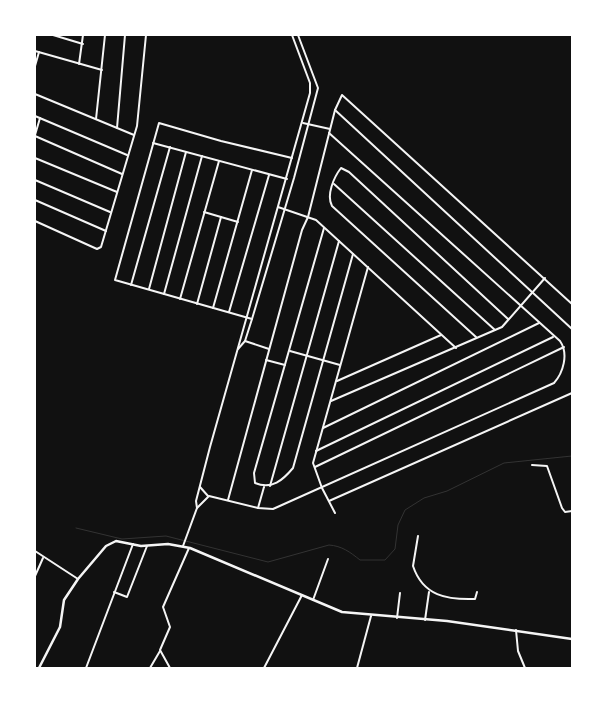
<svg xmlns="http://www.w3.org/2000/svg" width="607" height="703" font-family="'Open Sans',sans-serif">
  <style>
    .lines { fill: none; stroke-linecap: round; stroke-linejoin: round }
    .stream { stroke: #333; stroke-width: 1 }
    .minor { stroke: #f5f5f5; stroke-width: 2 }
    .tertiary { stroke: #f5f5f5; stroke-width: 2.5 }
  </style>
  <rect width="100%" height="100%" fill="#111"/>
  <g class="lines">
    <path class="stream" d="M76,528L122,539L166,536L268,562L329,545C342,546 350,552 360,560H385L395,549L398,525L405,510L424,498L447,491L504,463L572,456"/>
    <g class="minor">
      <path d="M53,35L83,44"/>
      <path d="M35,51L102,70"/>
      <path d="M79,64L83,35"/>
      <path d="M35,66L39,52"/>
      <path d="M35,94L134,135"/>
      <path d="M335,110L572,329"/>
      <path d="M35,116L127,155"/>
      <path d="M96,119L105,35"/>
      <path d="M303,123L330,129"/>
      <path d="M117,128L125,35"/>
      <path d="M35,135L40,118"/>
      <path d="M35,136L122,174"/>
      <path d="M153,143L287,179"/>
      <path d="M35,158L117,192"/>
      <path d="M35,180L110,212"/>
      <path d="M334,184L495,330"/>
      <path d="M35,200L106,231"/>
      <path d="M278,207L316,220L456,348"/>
      <path d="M204,212L238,222"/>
      <path d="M35,221L97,249L101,247L137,126L146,35"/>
      <path d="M324,228L254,473L255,483C272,490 283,480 293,468L353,254"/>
      <path d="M131,285L170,147"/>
      <path d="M149,289L186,152"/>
      <path d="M164,294L202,156"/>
      <path d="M180,299L219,161"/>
      <path d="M197,304L221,217"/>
      <path d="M213,308L252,170"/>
      <path d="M229,312L269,175"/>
      <path d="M252,319L115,280L159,123L221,141L292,158"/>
      <path d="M476,337L332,206C326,195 334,177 341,168L349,172L508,319"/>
      <path d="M245,341L269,349"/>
      <path d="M238,349L245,341L252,319L294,178L318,88L298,35"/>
      <path d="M290,351L340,365"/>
      <path d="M266,360L285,365"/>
      <path d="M337,381L441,335"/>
      <path d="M331,401L502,327L545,278"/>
      <path d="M323,428L539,323"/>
      <path d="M316,451L553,337"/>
      <path d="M532,465L547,466L562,508L565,512L572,511"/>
      <path d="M315,467L564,347"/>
      <path d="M270,486L339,241"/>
      <path d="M200,487L208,496"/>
      <path d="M228,500L302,230L308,217L335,110L342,95L572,304"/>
      <path d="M329,501L572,393"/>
      <path d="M197,508L196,501L210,447L310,93V83L292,35"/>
      <path d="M258,508L264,487"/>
      <path d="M335,513L322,488L313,463L368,267"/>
      <path d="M418,536L413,566C423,596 447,600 475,599L477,592"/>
      <path d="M183,546L197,508L209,496L258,508L273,509L554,383C563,373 569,354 560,341L329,133"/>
      <path d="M35,551L78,579"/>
      <path d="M35,576L43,558"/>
      <path d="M114,592L127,597L147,546"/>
      <path d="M313,600L328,559"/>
      <path d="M397,618L400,593"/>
      <path d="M425,620L429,592"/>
      <path d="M516,630L518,651L525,668"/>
      <path d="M86,668L133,544"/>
      <path d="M150,668L160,651"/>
      <path d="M170,668L160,650L170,627L163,607L189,548"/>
      <path d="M264,668L302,595"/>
      <path d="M357,668L371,616"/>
    </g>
    <path class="tertiary" d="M39,668L60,627L64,600L78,579L106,546L116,541L141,546L168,544L190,548L342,612L447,621L572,639"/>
  </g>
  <rect width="607" height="703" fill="none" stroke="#ffffff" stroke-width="72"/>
</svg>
